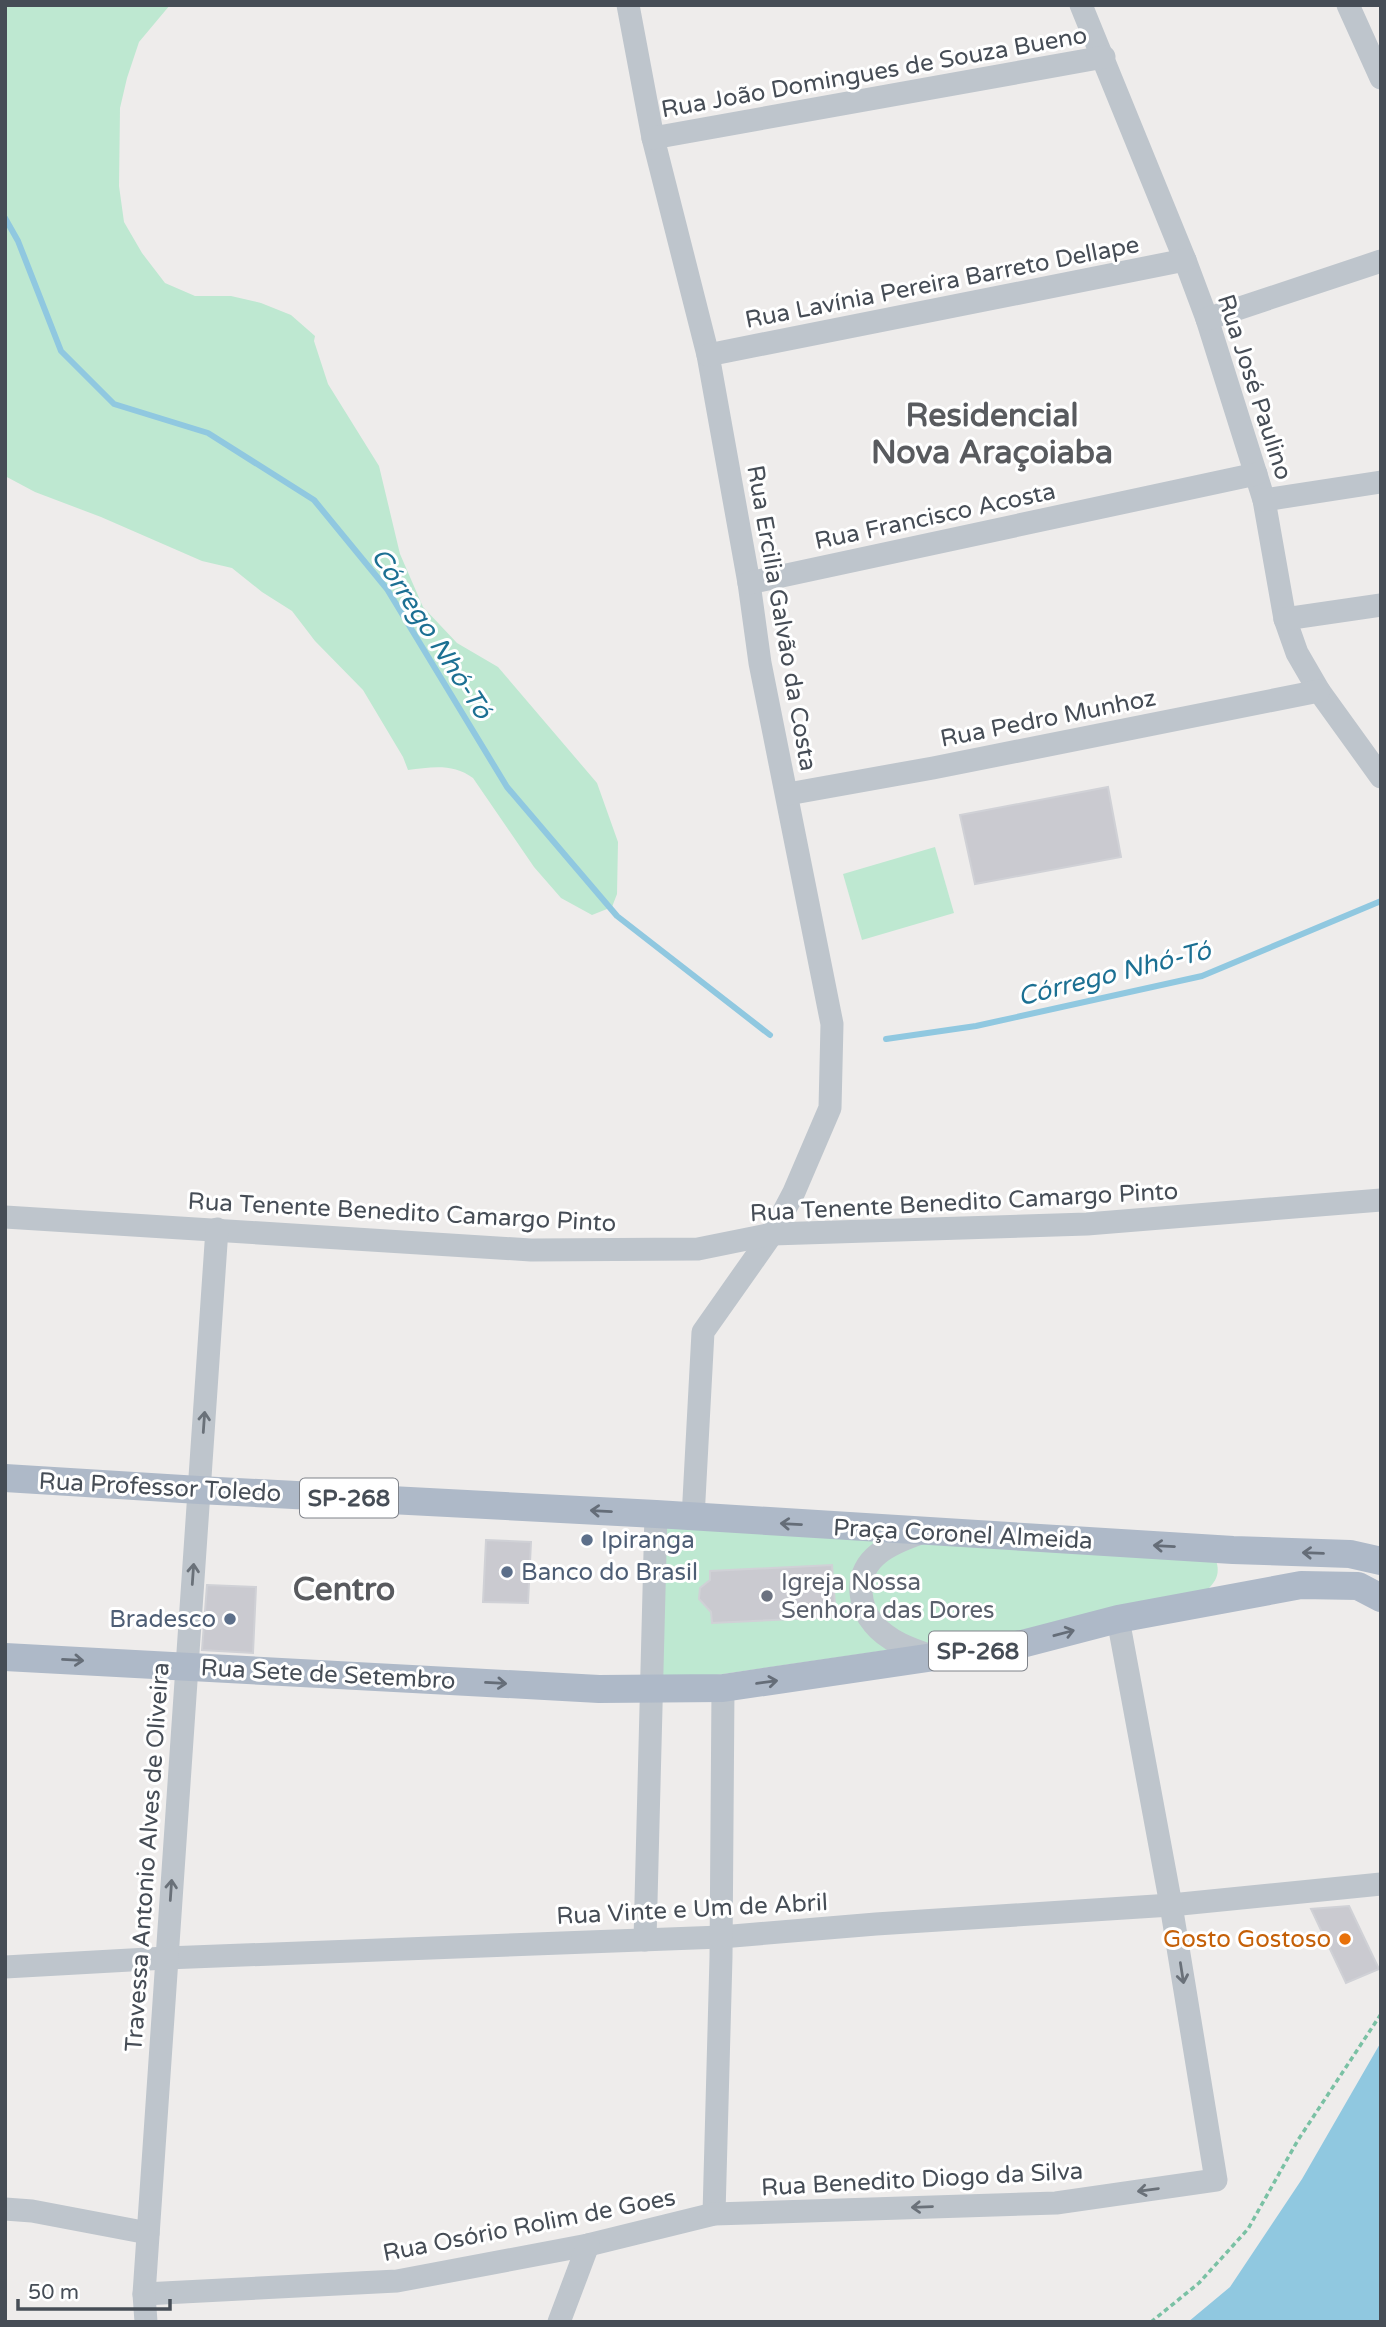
<svg xmlns="http://www.w3.org/2000/svg" width="1386" height="2327" font-family="'Varela Round',sans-serif">
  <style>
    .green { fill: #bee8d1 }
    .water { fill: #90c8e0 }
    .lines { fill: none; stroke-linecap: round; stroke-linejoin: round }
    .stream { stroke: #90c8e0; stroke-width: 6 }
    .building { fill: #cacad0; stroke: #d0d1d6; stroke-width: 2 }
    .path { stroke: #7ac1a4; stroke-width: 3.5; stroke-dasharray: 5 3.5; stroke-linecap: butt }
    .minor { stroke: #bec5cc; stroke-width: 23 }
    .major { stroke: #aeb9c8; stroke-width: 28 }
    .oneway { stroke: #6a7179 }
    .oneway2 { stroke: #656d78 }
    .service-dot { fill: #5c6f8a; stroke: #fff; stroke-width: 2.5 }
    .worship-dot { fill: #6b7280; stroke: #fff; stroke-width: 2.5 }
    .food-dot { fill: #e8710a; stroke: #fff; stroke-width: 2.5 }
    .labels { text-anchor: middle; stroke-width: 6; stroke-linejoin: round; paint-order: stroke }
    .shield { fill: #fff; stroke: #7e8289; stroke-width: 2 }
    .shield-label { font-size: 23px; font-weight: bold; fill: #464d56 }
    .street-label { font-size: 24px; fill: #464d56; stroke: #fff }
    .service-label { font-size: 24px; fill: #4e5e75; stroke: #fff; text-anchor: start }
    .worship-label { font-size: 24px; fill: #5b616d; stroke: #fff; text-anchor: start }
    .food-label { font-size: 24px; fill: #c56008; stroke: #fff; text-anchor: end }
    .water-label { font-size: 26px; font-style: italic; fill: #1c7093; stroke: #fff }
    .district-label { font-size: 32px; font-weight: bold; fill: #595b5f; stroke: #fff }
  </style>
  <rect width="100%" height="100%" fill="#eeeceb"/>
  <g class="green">
    <path d="M5,5H170L139,42L127,78L120,108L119,186L124,222L142,253L165,283L195,296H231L261,303L291,315L315,336L314,341L328,384L379,466L400,554L423,607L457,643L498,667L597,783L618,842L617,894L612,907L592,915L561,898L534,867L473,778C453,763 431,767 408,770L403,757L363,690L315,641L292,611L262,592L232,568L202,561L101,517L35,492L5,476Z"/>
    <path d="M935,847L954,913L862,940L843,874Z"/>
    <path d="M661,1519L1216,1560C1220,1573 1217,1580 1207,1590L1100,1619L655,1684Z"/>
  </g>
  <path class="water" d="M1381,2042V2322H1188L1230,2287L1302,2179Z"/>
  <g class="lines">
    <g class="stream">
      <path d="M5,218L18,241L61,351L114,404L208,433L314,500L387,589L507,787L617,916L770,1035"/>
      <path d="M886,1039L976,1026L1202,976L1381,901"/>
    </g>
  </g>
  <g class="building">
    <path d="M1108,787L1121,857L975,884L960,815Z"/>
    <path d="M486,1540L531,1542L528,1603L483,1602Z"/>
    <path d="M832,1565L836,1617L712,1623L711,1612L699,1599L700,1588L710,1580V1571Z"/>
    <path d="M207,1585L256,1587L253,1653L202,1650Z"/>
    <path d="M1349,1906L1379,1969L1346,1983L1311,1909Z"/>
  </g>
  <g class="lines">
    <path class="path" d="M1151,2322L1199,2283L1248,2229L1298,2140L1381,2014"/>
    <g class="minor">
      <path d="M628,5L653,138L708,355L749,583L760,663L832,1024L830,1108L794,1192L772,1234L703,1332L693,1518"/>
      <path d="M1081,5L1185,260L1207,319L1264,500L1285,619L1297,653L1319,691L1381,777"/>
      <path d="M1348,5L1381,78"/>
      <path d="M653,138L1104,57"/>
      <path d="M1207,319L1381,261"/>
      <path d="M708,355L1185,260"/>
      <path d="M1264,500L1381,482"/>
      <path d="M749,583L1256,474"/>
      <path d="M1285,619L1381,605"/>
      <path d="M788,794L933,768L1319,691"/>
      <path d="M5,1217L531,1250L698,1249L772,1234L1087,1224L1381,1200"/>
      <path d="M921,1533C892,1543 858,1557 861,1593C862,1604 866,1615 873,1623C888,1642 913,1650 934,1657"/>
      <path d="M645,1940L656,1514"/>
      <path d="M5,1967L166,1958L721,1937L876,1924L1171,1905L1381,1884"/>
      <path d="M5,2209L32,2211L148,2233"/>
      <path d="M714,2214L721,1957L723,1688"/>
      <path d="M144,2294L397,2281L588,2245L714,2214L1056,2203L1216,2180L1171,1905L1118,1619"/>
      <path d="M146,2322L144,2294L217,1229"/>
      <path d="M559,2322L588,2245"/>
    </g>
    <g class="major">
      <path d="M5,1478L199,1490L656,1514L1233,1550L1350,1554L1381,1561"/>
      <path d="M5,1657L599,1689L723,1688L1022,1644L1118,1619L1301,1585L1358,1586L1381,1598"/>
    </g>
  </g>
  <defs><path id="oneway-shaft" d="M-6 0H5M1.5-3L5.5 0L1.5 3" fill="none" stroke-width="1.6" stroke-linecap="round" stroke-linejoin="round" transform="scale(1.75)"/></defs>
  <g class="oneway">
    <use href="#oneway-shaft" transform="translate(204 1422) rotate(-86)"/>
    <use href="#oneway-shaft" transform="translate(193 1574) rotate(-86)"/>
    <use href="#oneway-shaft" transform="translate(171 1890) rotate(-86)"/>
    <use href="#oneway-shaft" transform="translate(1182 1973) rotate(81)"/>
    <use href="#oneway-shaft" transform="translate(1148 2190) rotate(172)"/>
    <use href="#oneway-shaft" transform="translate(922 2207) rotate(178)"/>
  </g>
  <g class="oneway2">
    <use href="#oneway-shaft" transform="translate(601 1511) rotate(-177)"/>
    <use href="#oneway-shaft" transform="translate(791 1524) rotate(-177)"/>
    <use href="#oneway-shaft" transform="translate(1164 1546) rotate(-177)"/>
    <use href="#oneway-shaft" transform="translate(1313 1553) rotate(-178)"/>
    <use href="#oneway-shaft" transform="translate(1064 1633) rotate(-15)"/>
    <use href="#oneway-shaft" transform="translate(73 1660) rotate(3)"/>
    <use href="#oneway-shaft" transform="translate(767 1682) rotate(-8)"/>
    <use href="#oneway-shaft" transform="translate(496 1683) rotate(3)"/>
  </g>
  <g class="service-dot">
    <circle cx="587" cy="1540" r="7"/>
    <circle cx="507" cy="1572" r="7"/>
    <circle cx="230" cy="1619" r="7"/>
  </g>
  <circle class="worship-dot" cx="767" cy="1596" r="7"/>
  <circle class="food-dot" cx="1345" cy="1939" r="7"/>
  <g class="labels">
    <g class="shield">
      <rect x="300" y="1478.5" width="98" height="39" rx="5"/>
      <rect x="929" y="1631.5" width="98" height="39" rx="5"/>
    </g>
    <g class="shield-label">
      <text x="349" y="1506">SP-268</text>
      <text x="978" y="1659">SP-268</text>
    </g>
    <g class="street-label">
      <text transform="translate(874 72) rotate(-10)" y="8">Rua João Domingues de Souza Bueno</text>
      <text transform="translate(942 282) rotate(-11)" y="8">Rua Lavínia Pereira Barreto Dellape</text>
      <text transform="translate(1255 387) rotate(72)" y="8">Rua José Paulino</text>
      <text transform="translate(935 516) rotate(-12)" y="8">Rua Francisco Acosta</text>
      <text transform="translate(782 618) rotate(80)" y="8">Rua Ercilia Galvão da Costa</text>
      <text transform="translate(1048 718) rotate(-11)" y="8">Rua Pedro Munhoz</text>
      <text transform="translate(964 1202) rotate(-3)" y="8">Rua Tenente Benedito Camargo Pinto</text>
      <text transform="translate(402 1212) rotate(3)" y="8">Rua Tenente Benedito Camargo Pinto</text>
      <text transform="translate(160 1487) rotate(3)" y="8">Rua Professor Toledo</text>
      <text transform="translate(963 1534) rotate(3)" y="8">Praça Coronel Almeida</text>
      <text transform="translate(328 1674) rotate(3)" y="8">Rua Sete de Setembro</text>
      <text transform="translate(147 1857) rotate(-86)" y="8">Travessa Antonio Alves de Oliveira</text>
      <text transform="translate(692 1909) rotate(-3)" y="8">Rua Vinte e Um de Abril</text>
      <text transform="translate(922 2179) rotate(-3)" y="8">Rua Benedito Diogo da Silva</text>
      <text transform="translate(529 2225) rotate(-11)" y="8">Rua Osório Rolim de Goes</text>
    </g>
    <g class="service-label">
      <text x="601" y="1548">Ipiranga</text>
      <text x="521" y="1580">Banco do Brasil</text>
      <text x="216" y="1627" text-anchor="end">Bradesco</text>
    </g>
    <g class="worship-label">
      <text x="781" y="1590">Igreja Nossa<tspan x="781" dy="28">Senhora das Dores</tspan></text>
    </g>
    <g class="food-label">
      <text x="1331" y="1947">Gosto Gostoso</text>
    </g>
    <g class="water-label">
      <text transform="translate(432 633) rotate(57)" y="9">Córrego Nhó-Tó</text>
      <text transform="translate(1114 973) rotate(-14)" y="9">Córrego Nhó-Tó</text>
    </g>
    <g class="district-label">
      <text x="992" y="426">Residencial<tspan x="992" dy="37">Nova Araçoiaba</tspan></text>
      <text x="344" y="1600">Centro</text>
    </g>
  </g>
  <rect width="1386" height="2327" fill="none" stroke="#464d56" stroke-width="14"/>
  <path d="M18 2299v10h152v-10" fill="none" stroke="#464d56" stroke-width="3.5"/>
  <text x="28" y="2299" font-size="21" fill="#464d56" stroke="#ffffff" stroke-width="5" paint-order="stroke">50 m</text>
</svg>
